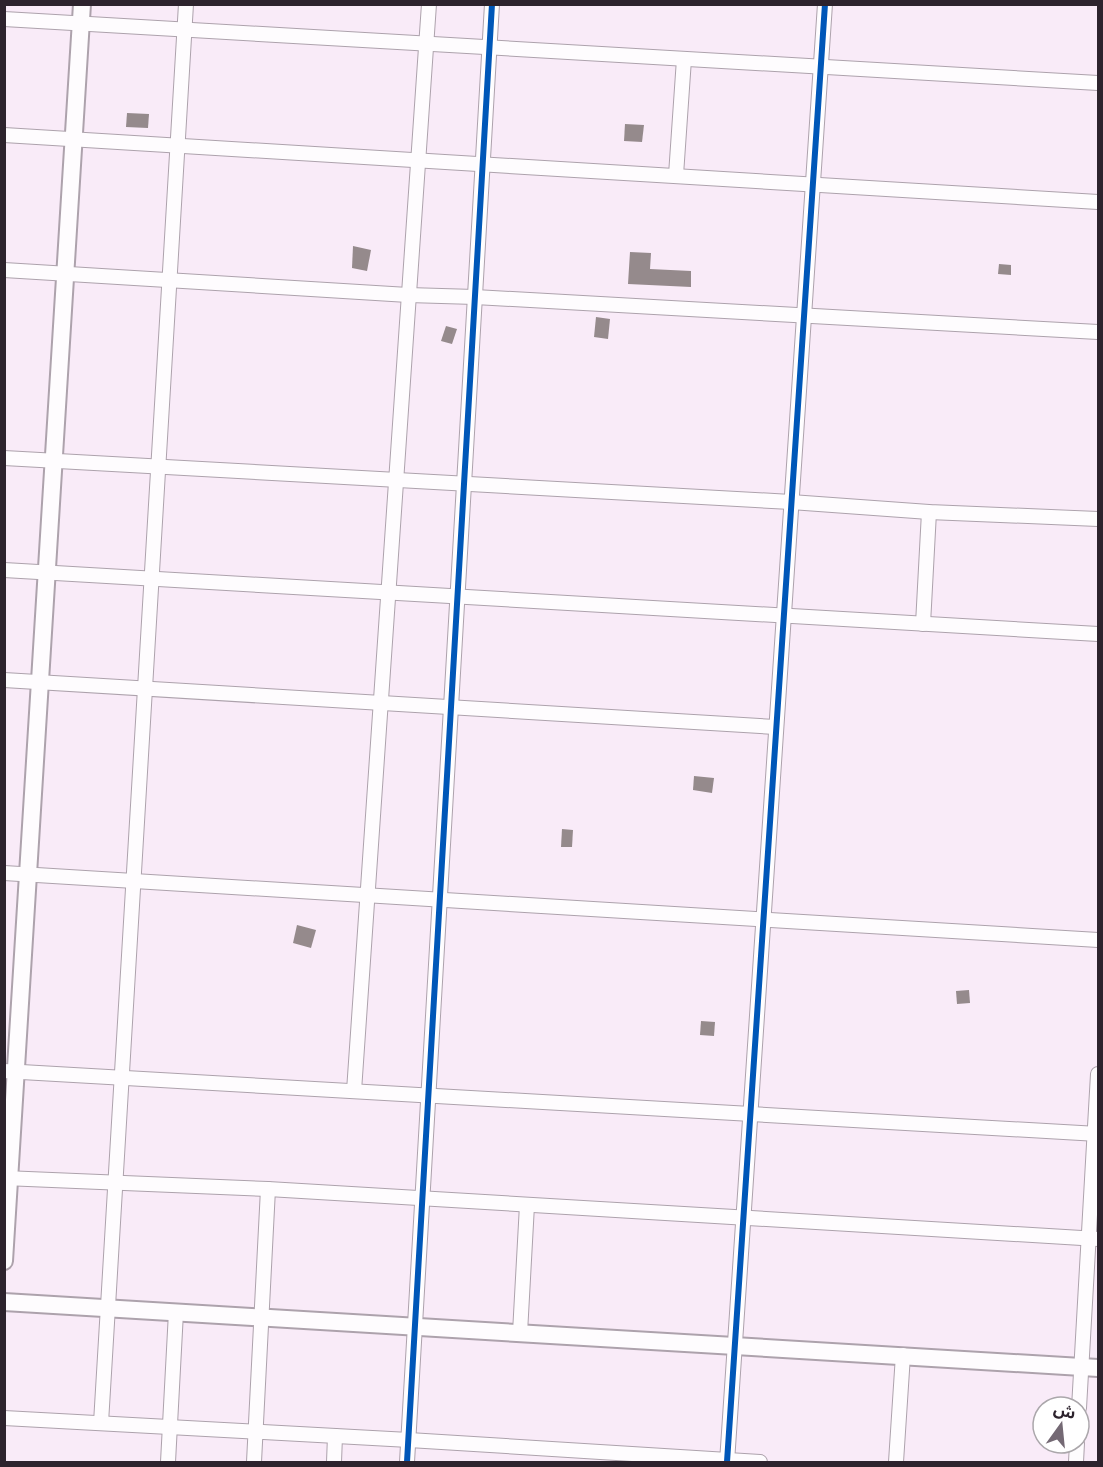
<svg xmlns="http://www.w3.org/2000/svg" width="1103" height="1467" font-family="Overpass,'Noto Sans Arabic',sans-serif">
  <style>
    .building { fill: #958a8c }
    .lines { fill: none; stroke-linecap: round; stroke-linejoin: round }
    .minor-casing { stroke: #ada2ac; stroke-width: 16 }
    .tertiary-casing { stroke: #ada2ac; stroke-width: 20 }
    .minor { stroke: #fefcfe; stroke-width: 14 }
    .tertiary { stroke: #fefcfe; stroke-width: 16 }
    .cycleway-casing { stroke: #fff; stroke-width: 10 }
    .cycleway { stroke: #0057b8; stroke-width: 6 }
  </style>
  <rect width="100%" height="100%" fill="#f9ebf8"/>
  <g class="building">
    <path d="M127,113L149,114L148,128L126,127Z"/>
    <path d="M625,124L644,125L642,142L624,141Z"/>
    <path d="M353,246L371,250L367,271L352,268Z"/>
    <path d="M630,252L651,253L650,269L691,271V287L628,284Z"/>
    <path d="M999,264L1011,265V275L998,274Z"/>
    <path d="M596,317L610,319L608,339L594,337Z"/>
    <path d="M446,326L457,329L452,344L441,341Z"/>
    <path d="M694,776L714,778L712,793L693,790Z"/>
    <path d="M562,829L573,830L572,847H561Z"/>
    <path d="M297,925L316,930L311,948L293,943Z"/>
    <path d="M969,990L970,1003L957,1004L956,991Z"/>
    <path d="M701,1021L715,1022L714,1036L700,1035Z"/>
  </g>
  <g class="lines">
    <defs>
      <g id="minor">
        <path d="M4,19L1098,83"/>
        <path d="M4,135L1098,202"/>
        <path d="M676,175L684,59"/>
        <path d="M4,270L408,295L475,297L1098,332"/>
        <path d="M4,458L791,502L929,512L1098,519"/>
        <path d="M4,570L1098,634"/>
        <path d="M923,624L929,512"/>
        <path d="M4,680L775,727"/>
        <path d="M4,873L1098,940"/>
        <path d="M4,1071L1098,1134"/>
        <path d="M354,1091L429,4"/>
        <path d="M4,1178L268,1189L1098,1239"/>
        <path d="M520,1333L527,1205"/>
        <path d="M1079,1408L1098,1074"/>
        <path d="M4,1418L409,1440L760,1462"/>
        <path d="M101,1423L186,4"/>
        <path d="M168,1462L176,1312"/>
        <path d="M254,1462L268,1189"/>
        <path d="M334,1462L335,1436"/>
        <path d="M407,1462L492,4"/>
        <path d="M727,1462L825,4"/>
        <path d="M896,1462L903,1355"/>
        <path d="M1076,1462L1077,1443"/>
      </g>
      <g id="tertiary">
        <path d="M4,1261L82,4"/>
        <path d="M4,1302L1098,1368"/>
      </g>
    </defs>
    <use href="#minor" class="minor-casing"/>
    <use href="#tertiary" class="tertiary-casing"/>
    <use href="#minor" class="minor"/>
    <use href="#tertiary" class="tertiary"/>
    <defs>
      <g id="cycleway">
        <path d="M407,1462L492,4"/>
        <path d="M727,1462L825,4"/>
      </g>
    </defs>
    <use href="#cycleway" class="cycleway-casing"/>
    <use href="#cycleway" class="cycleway"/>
  </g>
  <rect width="1103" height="1467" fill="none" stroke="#2d232d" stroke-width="12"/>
  <g transform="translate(1061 1425) rotate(15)"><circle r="28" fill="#ffffff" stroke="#aba7ab" stroke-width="1.5"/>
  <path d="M0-4.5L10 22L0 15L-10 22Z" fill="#746974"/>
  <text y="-9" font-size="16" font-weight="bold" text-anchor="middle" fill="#2d232d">ش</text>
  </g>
</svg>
